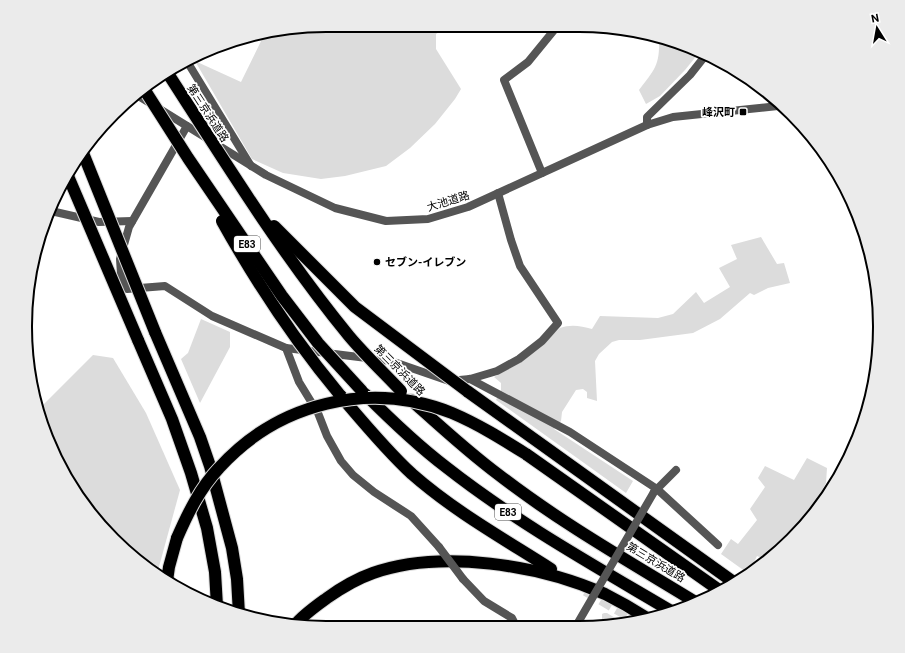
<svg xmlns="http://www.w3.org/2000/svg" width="905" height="653" font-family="Roboto,'Noto Sans JP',sans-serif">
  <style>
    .green { fill: #dcdcdc }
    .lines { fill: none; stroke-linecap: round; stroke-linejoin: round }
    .motorway-tunnel { stroke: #d9d9d9; stroke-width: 12; stroke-dasharray: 12 6; stroke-linecap: butt }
    .motorway-casing { stroke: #dbdbdb; stroke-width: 14 }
    .minor { stroke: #555; stroke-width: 8 }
    .tertiary { stroke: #555; stroke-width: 8 }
    .motorway { stroke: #000; stroke-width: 12 }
    .motorway-bridge-casing { stroke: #dbdbdb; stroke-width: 14; stroke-linecap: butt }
    .minor-bridge { stroke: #555; stroke-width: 8 }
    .motorway-bridge { stroke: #000; stroke-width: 12 }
    .poi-dot { fill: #000; stroke: #fff; stroke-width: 1.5 }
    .labels { text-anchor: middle; stroke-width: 3.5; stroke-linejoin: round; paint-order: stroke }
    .shield { fill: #fff; stroke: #4c4c4c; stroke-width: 1 }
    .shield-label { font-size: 10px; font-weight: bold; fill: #000 }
    .poi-label { font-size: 11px; font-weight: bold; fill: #000; stroke: #fff; text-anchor: end }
    .street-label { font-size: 11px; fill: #000; stroke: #fff }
    .rim { fill: none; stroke: #000; stroke-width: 2 }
  </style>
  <rect width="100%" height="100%" fill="#fff"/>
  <g class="green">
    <path d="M327,25L446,27L436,34V49L461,89L455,99L435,124L410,148L386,166L345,176L321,179L283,173L252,159L195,61L241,82L265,33Z"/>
    <path d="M659,39L698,54L685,70L660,96L646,104L639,90C654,70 660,66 659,39Z"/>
    <path d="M761,237L777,264L784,263L790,283L768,288L754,295L750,293L720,319L693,333L640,340H619L612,342L599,354L595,361L597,401L587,398V392L583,389L576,390L562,412L561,421L554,429L633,481L626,493L496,400L501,390V383L494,377L521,362L560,328C571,324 581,326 592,329L600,316L658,318L673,314L696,292L704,303L730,287L719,268L737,259L731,245Z"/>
    <path d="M201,319L230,332V347L200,403L181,359L188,353Z"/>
    <path d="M93,355L113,358L146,413L180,490L157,574L143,566L100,525L48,442L39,409Z"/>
    <path d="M807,458L827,468L826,483L817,500L822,504L818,510L800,529L794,526C786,542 782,550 766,560L757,556L750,570L746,572L721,554L731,539L738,544L757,520L750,509L765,487L758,478L765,466L794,480Z"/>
    <path d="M604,613H607L625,624L618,625L600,626L602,621V614Z"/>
  </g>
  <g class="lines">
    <path class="motorway-tunnel" d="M586,590L637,620"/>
    <defs>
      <g id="motorway">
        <path d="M155,332L200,437L210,466L232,548L237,579L239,614"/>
        <path d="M138,340L172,419L191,473L207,528L215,572L217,606"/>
        <path d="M467,391L732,581"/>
        <path d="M365,394C391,420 417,445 446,467C516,522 595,566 671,611"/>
        <path d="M340,395C363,422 386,450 412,474C454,511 504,539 551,569"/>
        <path d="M411,400C440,426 468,452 499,475C561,523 630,562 697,603"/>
        <path d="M526,454L719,590"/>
        <path d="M167,581L169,567L177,538"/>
        <path d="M295,625C303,615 316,606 327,598C341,588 356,579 373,573C441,549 540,565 605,594C619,601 633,609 647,618"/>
      </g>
    </defs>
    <use href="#motorway" class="motorway-casing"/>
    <g class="minor">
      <path d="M188,63L251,166"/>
      <path d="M647,125V117L690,75L705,56"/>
      <path d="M187,126L129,227L120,259L121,274L127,289L165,286L212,316L286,348L299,382L318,413L327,436L341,461L353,475L374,492L411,516L439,547"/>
      <path d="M542,173L504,80L528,62L555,29"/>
      <path d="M51,211L99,222L132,221"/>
      <path d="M286,348L391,361L449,381L470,379L497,371L519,359L542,341L558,323L520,266L511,240L498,193"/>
      <path d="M470,379L570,432L657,489L718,545"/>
      <path d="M654,492L676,470"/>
      <path d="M463,579L484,601L512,618L516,626"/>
    </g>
    <path class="tertiary" d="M137,95L266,175L335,208L386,221L428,219L468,207L647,125L673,117L778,106"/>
    <use href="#motorway" class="motorway"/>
    <defs>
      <g id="motorway-bridge">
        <path d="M167,72C225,162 281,253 349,336C365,355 384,373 401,391"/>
        <path d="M144,89L188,158L282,296L318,343L362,391"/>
        <path d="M83,153L155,332"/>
        <path d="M68,176L138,340"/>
        <path d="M222,221C256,282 295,341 340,395"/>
        <path d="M274,226L355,307L467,391"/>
        <path d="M177,538C188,513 200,488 219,468C278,403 369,380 452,413C478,424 502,439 526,454"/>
      </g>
    </defs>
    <use href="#motorway-bridge" class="motorway-bridge-casing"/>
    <g class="minor-bridge">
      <path d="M439,547L463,579"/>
      <path d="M576,626L654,492"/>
    </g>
    <use href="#motorway-bridge" class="motorway-bridge"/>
  </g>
  <g class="poi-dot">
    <rect x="739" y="108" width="8" height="8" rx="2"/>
    <circle cx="377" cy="262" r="4"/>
  </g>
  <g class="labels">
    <g class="shield">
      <rect x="234" y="236" width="26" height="16" rx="3"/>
      <rect x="495" y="504" width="26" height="16" rx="3"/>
    </g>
    <g class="shield-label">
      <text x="247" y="248">E83</text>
      <text x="508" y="516">E83</text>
    </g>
    <g class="poi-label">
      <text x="735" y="116">峰沢町</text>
      <text x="385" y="266" text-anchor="start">セブン-イレブン</text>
    </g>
    <g class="street-label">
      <text transform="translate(208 113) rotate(57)" y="4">第三京浜道路</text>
      <text transform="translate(448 201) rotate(-17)" y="4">大池道路</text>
      <text transform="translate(400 370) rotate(45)" y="4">第三京浜道路</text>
      <text transform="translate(656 562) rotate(31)" y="4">第三京浜道路</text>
    </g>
  </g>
  <path d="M0 0H905V653H0ZM326 32H579A294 294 0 0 1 873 326V327A294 294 0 0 1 579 621H326A294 294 0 0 1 32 327V326A294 294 0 0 1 326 32Z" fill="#ebebeb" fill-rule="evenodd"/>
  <path class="rim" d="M326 32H579A294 294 0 0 1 873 326V327A294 294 0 0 1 579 621H326A294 294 0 0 1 32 327V326A294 294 0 0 1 326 32Z"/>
  <g transform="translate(877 28) rotate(349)" stroke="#ffffff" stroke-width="3" paint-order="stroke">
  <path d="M0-3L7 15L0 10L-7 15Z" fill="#000000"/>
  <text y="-6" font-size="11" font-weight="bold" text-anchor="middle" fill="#000000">N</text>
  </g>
</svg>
